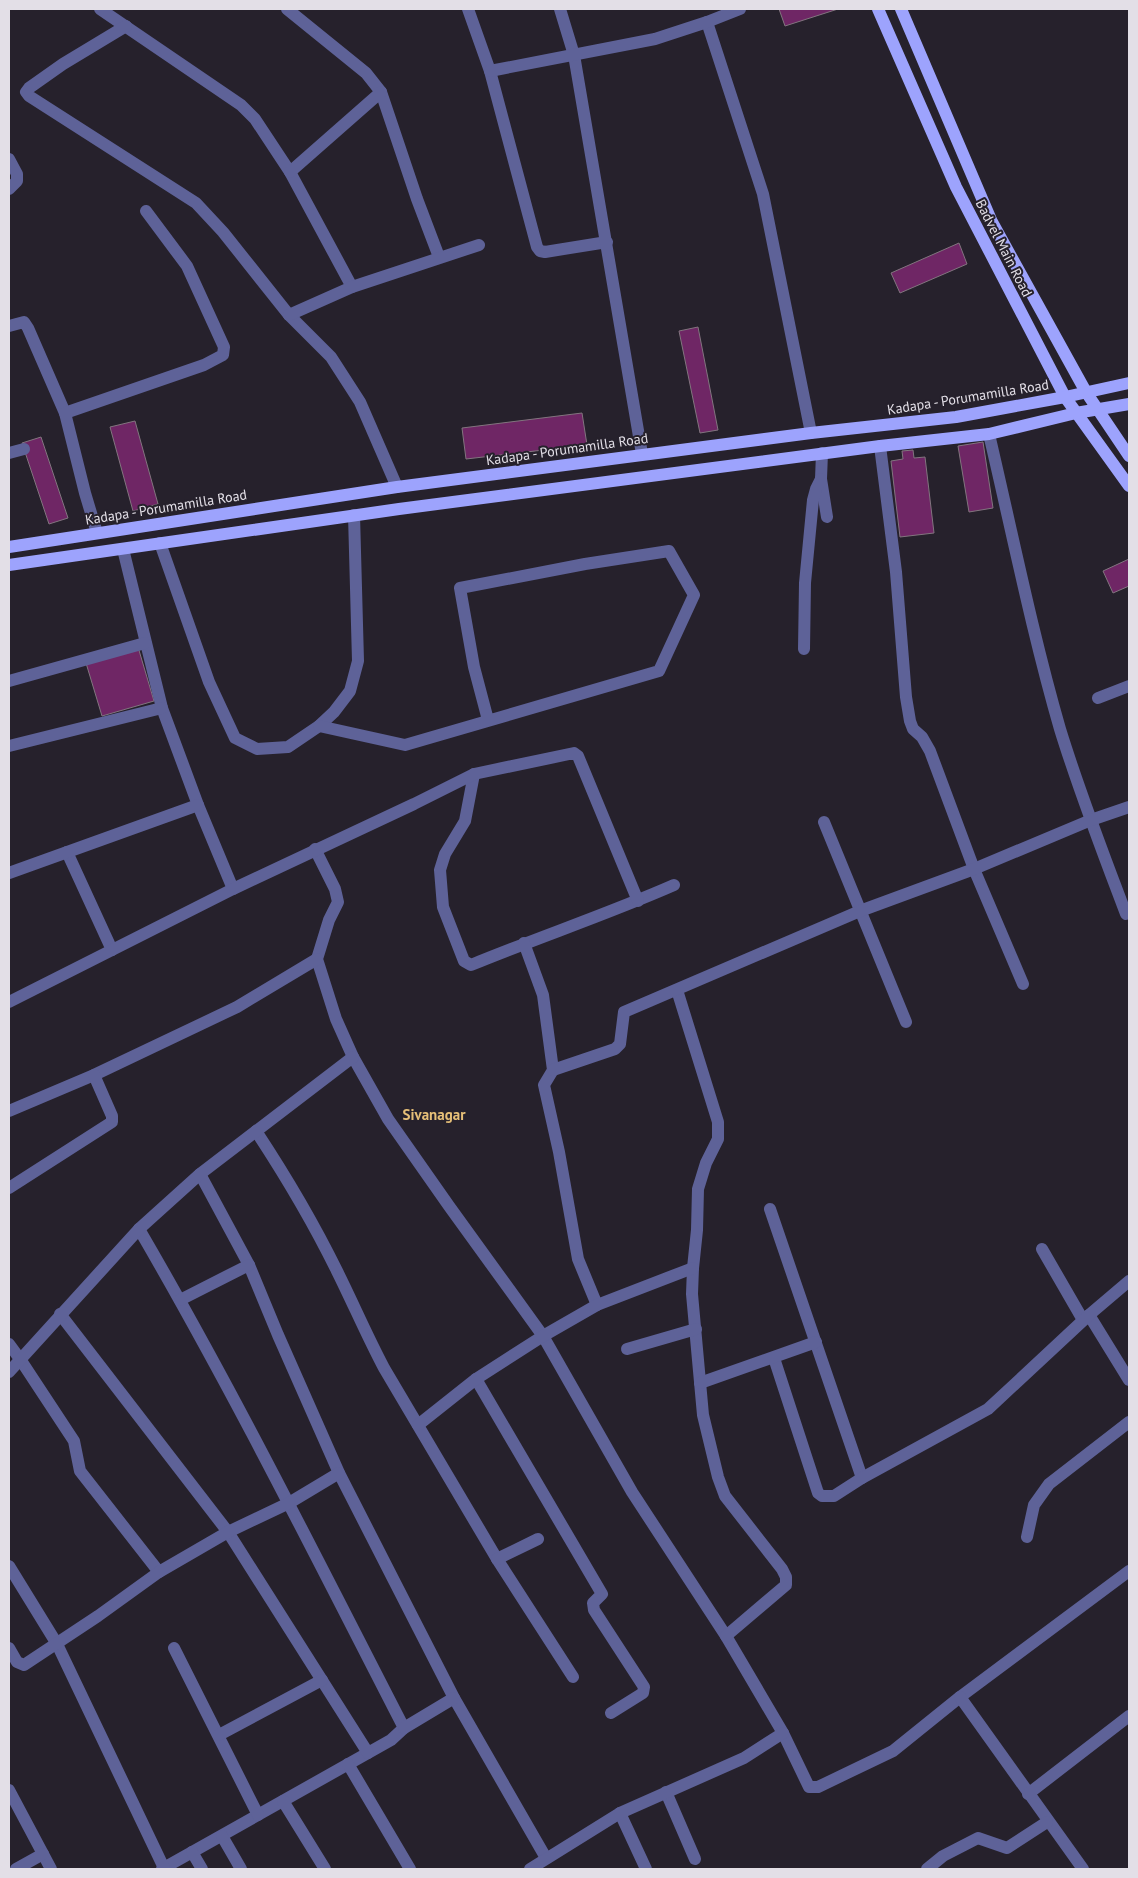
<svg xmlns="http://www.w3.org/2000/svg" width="1138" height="1878" font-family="'PT Sans',sans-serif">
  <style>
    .building { fill: #6f2665; stroke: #82757f }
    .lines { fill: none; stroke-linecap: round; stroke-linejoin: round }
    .minor { stroke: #5e6298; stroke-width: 12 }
    .major { stroke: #9da3fd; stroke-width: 12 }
    .labels { text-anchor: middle; stroke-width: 4; stroke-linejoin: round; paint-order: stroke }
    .street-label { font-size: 14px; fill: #e3dfe7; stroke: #26212c }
    .neighbourhood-label { font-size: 15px; font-weight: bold; fill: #e6bf78; stroke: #26212c }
  </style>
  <rect width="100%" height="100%" fill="#26212c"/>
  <g class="building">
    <path d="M779,9H838L785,26Z"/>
    <path d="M959,243L967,264L900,293L891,273Z"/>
    <path d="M698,327L718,430L700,433L679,331Z"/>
    <path d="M582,413L587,445L466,459L462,428Z"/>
    <path d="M135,421L158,504L133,511L110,427Z"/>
    <path d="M41,437L68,518L49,524L22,443Z"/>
    <path d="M983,442L993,508L969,512L958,446Z"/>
    <path d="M913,450L914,458L925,457L934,533L900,537L891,461L903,459L902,451Z"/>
    <path d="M1129,559V586L1113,593L1103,571Z"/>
    <path d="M138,647L154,701L102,716L86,663Z"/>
  </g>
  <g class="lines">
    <g class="minor">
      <path d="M100,9L241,105L255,119L290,172L352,287"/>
      <path d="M287,9L366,73L381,92L417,199L439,257"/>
      <path d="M468,9L490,71L537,247L540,251L545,252L607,242"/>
      <path d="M560,9L574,55L642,454"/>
      <path d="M707,22L763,194L811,433"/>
      <path d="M126,26L63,64L29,88L26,92L29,96L196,203L223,232L289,315L331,357L360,402L397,487"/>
      <path d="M490,71L655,39L707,22L740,9"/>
      <path d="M9,159L17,174V181L9,189"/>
      <path d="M290,172L381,92"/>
      <path d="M289,315L352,287L479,245"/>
      <path d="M9,326L24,322L28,328L65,413"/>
      <path d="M989,434C1012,532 1032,632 1060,729C1079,791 1103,853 1126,914"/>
      <path d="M880,446L896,572L906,697L910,721L913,729L922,737L930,751L974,869L1023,984"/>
      <path d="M9,453L24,449"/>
      <path d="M822,453L821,479L827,517"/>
      <path d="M97,533L85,493L65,413L204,365L223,355L224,347L187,266L146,211"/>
      <path d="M160,543L209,682L235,738L257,749L288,747L319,726L334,712L350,691L358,661L354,515"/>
      <path d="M123,549L162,708L198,805L233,889"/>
      <path d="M804,649L805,583L813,500L816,489L821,479"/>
      <path d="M9,681L145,643"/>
      <path d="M1098,698L1129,686"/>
      <path d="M319,726L405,745L659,671L694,595L669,551L585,564L460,588L474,667L488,720"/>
      <path d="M9,746L162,708"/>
      <path d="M474,774L465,821L445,854L440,870L443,907L464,961L471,965C539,937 608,914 674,885"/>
      <path d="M824,822L906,1022"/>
      <path d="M315,849L335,889L338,902L329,920L317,959L336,1019L353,1057L388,1119L449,1206L543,1336L632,1492L726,1636L783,1733L809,1787H818L893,1751L960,1697L1129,1571"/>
      <path d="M67,852L112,950"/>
      <path d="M9,873L198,805"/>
      <path d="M524,943L543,995L553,1070L544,1085L559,1152L578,1259L597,1305"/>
      <path d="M677,990L718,1122V1139L706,1163L698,1189L697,1230L693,1268L692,1294L703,1415L718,1477L725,1496L782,1569L786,1577V1585L726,1636"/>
      <path d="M9,1002L233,889L414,804L474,774L574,753L578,756L638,901"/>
      <path d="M553,1070L615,1049L620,1044L624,1012L860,911L974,869L1091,820L1129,807"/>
      <path d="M9,1111L94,1075L237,1007L317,959"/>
      <path d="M256,1131C285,1175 314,1224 337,1271C353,1303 367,1336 384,1368L497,1559L573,1677"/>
      <path d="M200,1174L249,1265L278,1335L339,1473L454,1698L546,1858"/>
      <path d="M9,1188L112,1122V1116L94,1075"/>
      <path d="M770,1209L862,1478"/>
      <path d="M139,1229C234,1392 318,1561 404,1728L391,1740L162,1869"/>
      <path d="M1042,1249L1083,1320"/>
      <path d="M180,1300L249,1265"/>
      <path d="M60,1314L228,1532L368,1753"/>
      <path d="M1089,1315L1129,1380"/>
      <path d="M9,1344L20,1359L74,1441L80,1471L159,1572"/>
      <path d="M627,1349L696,1329"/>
      <path d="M774,1358L818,1493L822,1496H834L862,1478L988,1409L1089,1315L1129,1281"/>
      <path d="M9,1372L139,1229L200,1174L353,1057"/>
      <path d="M476,1379L602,1594L593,1603L594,1610L644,1687L643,1693L611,1713"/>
      <path d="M700,1383L816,1342"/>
      <path d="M418,1425L476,1379L543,1336L597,1305L693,1268"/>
      <path d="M1027,1537L1034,1505L1049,1484L1129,1422"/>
      <path d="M497,1559L538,1539"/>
      <path d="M9,1566L57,1644L164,1868"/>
      <path d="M9,1648L17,1662L24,1665L98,1616L159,1572L228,1532L289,1503L339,1473"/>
      <path d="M174,1648L258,1815"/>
      <path d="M960,1697L1083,1869"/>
      <path d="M404,1728L454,1698"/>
      <path d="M219,1735L322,1680"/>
      <path d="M348,1764L410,1869"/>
      <path d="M9,1790L51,1869"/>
      <path d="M666,1792L695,1859"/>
      <path d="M1028,1794L1129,1716"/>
      <path d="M283,1801L325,1869"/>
      <path d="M620,1813L646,1869"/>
      <path d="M222,1836L241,1869"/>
      <path d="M192,1852L202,1869"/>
      <path d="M16,1869L43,1854"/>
      <path d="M530,1869L620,1813L744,1758L783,1733"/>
      <path d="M927,1869L943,1856L978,1838L1007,1848L1047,1822"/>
    </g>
    <g class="major">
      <path d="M878,9L956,187L1065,397L1129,486"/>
      <path d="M901,9L992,222L1086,392L1129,456"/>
      <path d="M9,547L397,487L811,433L956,417L1065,397L1129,383"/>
      <path d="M9,565L399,509L880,446L989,434L1076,413L1129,404"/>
    </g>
  </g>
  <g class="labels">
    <g class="street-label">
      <text transform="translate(1004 248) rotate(63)" y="5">Badvel Main Road</text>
      <text transform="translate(968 397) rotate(-9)" y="5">Kadapa - Porumamilla Road</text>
      <text transform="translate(567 449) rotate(-8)" y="5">Kadapa - Porumamilla Road</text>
      <text transform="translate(166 507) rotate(-9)" y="5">Kadapa - Porumamilla Road</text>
    </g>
    <g class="neighbourhood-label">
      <text x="434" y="1120">Sivanagar</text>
    </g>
  </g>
  <rect width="1138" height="1878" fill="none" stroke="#e3dfe7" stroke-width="20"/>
</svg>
